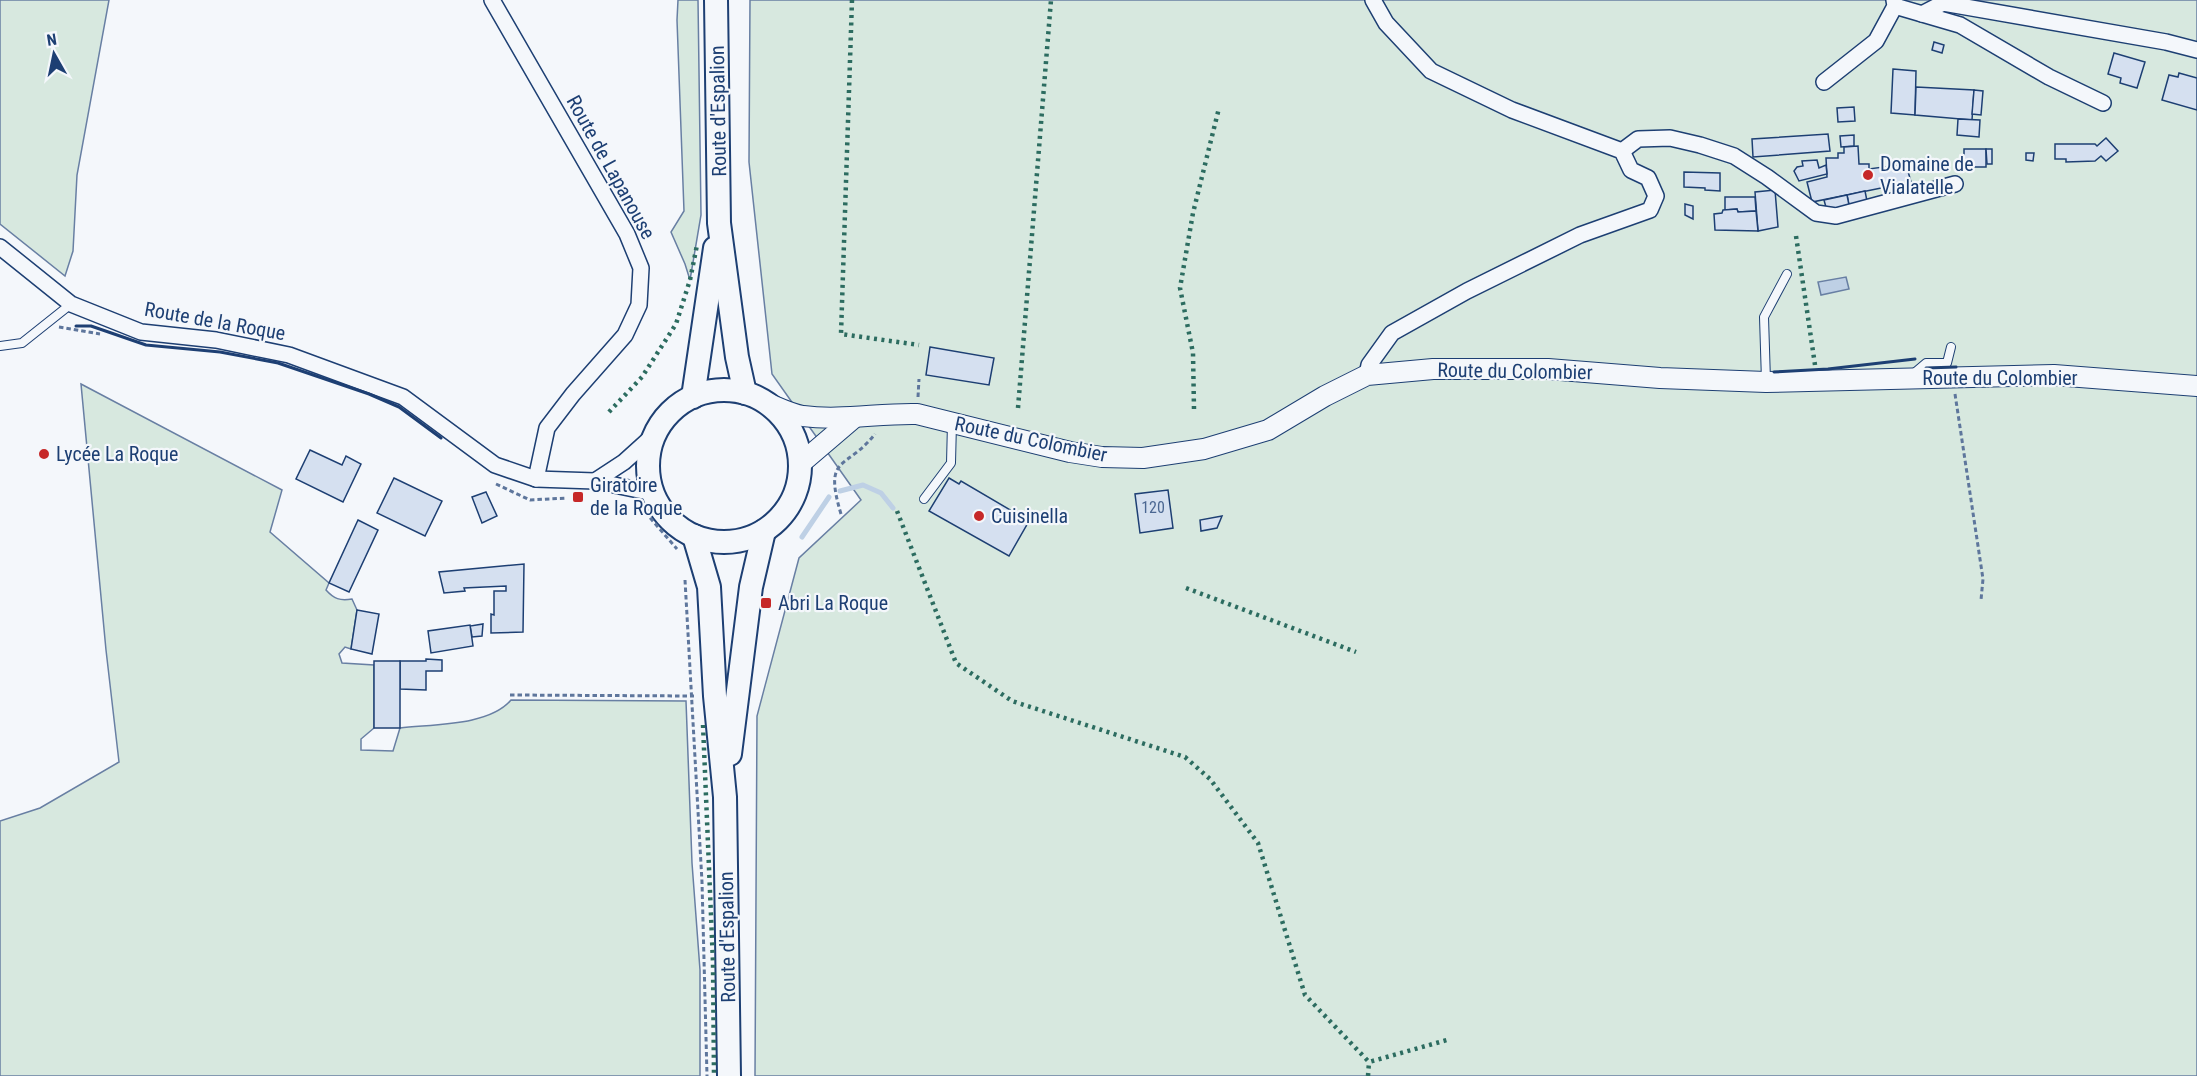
<svg xmlns="http://www.w3.org/2000/svg" width="2197" height="1076" font-family="'Roboto Condensed',sans-serif">
  <style>
    .green { fill: #d7e8df; stroke: #687fa3; stroke-width: 1.5 }
    .water { fill: #bed0e5; stroke: #687fa3; stroke-width: 1.5 }
    .lines { fill: none; stroke-linecap: round; stroke-linejoin: round }
    .stream { stroke: #bed0e5; stroke-width: 5 }
    .building { fill: #d5e0f0; stroke: #1d3f73; stroke-width: 1.5 }
    .service-casing { stroke: #1d3f73; stroke-width: 10 }
    .minor-casing { stroke: #1d3f73; stroke-width: 18 }
    .tertiary-casing { stroke: #1d3f73; stroke-width: 22 }
    .secondary-casing { stroke: #1d3f73; stroke-width: 26 }
    .path { stroke: #5e769c; stroke-width: 3; stroke-dasharray: 4.5 3; stroke-linecap: butt }
    .service { stroke: #f4f7fb; stroke-width: 8 }
    .minor { stroke: #f4f7fb; stroke-width: 15 }
    .tertiary { stroke: #f4f7fb; stroke-width: 20 }
    .secondary { stroke: #f4f7fb; stroke-width: 22 }
    .hedge { stroke: #2c6c60; stroke-width: 4.5; stroke-dasharray: 3 4.5; stroke-linecap: butt }
    .wall { stroke: #1d3f73; stroke-width: 3 }
    .poi-dot { fill: #c62828; stroke: #f4f7fb; stroke-width: 2 }
    .labels { text-anchor: middle; stroke-width: 4.5; stroke-linejoin: round; paint-order: stroke }
    .number-label { font-size: 16px; fill: #4b6792 }
    .street-label { font-size: 20px; fill: #1d3f73; stroke: #f4f7fb }
    .poi-label { font-size: 20px; fill: #1d3f73; stroke: #f4f7fb; text-anchor: start }
  </style>
  <rect width="100%" height="100%" fill="#f4f7fb"/>
  <g class="green">
    <path d="M0,0H109L77,175L73,251L65,276L0,224Z"/>
    <path d="M678,0H698L701,215L690,280L685,264L671,232L684,211L677,20Z"/>
    <path d="M750,0H2197V1076H755L757,716L799,558L861,500L772,374L749,162Z"/>
    <path d="M81,384L282,490L270,532L329,583L326,590C334,599 340,601 352,599L357,610L351,649L345,647L339,654L342,663L374,665V728L361,739V750L393,751L400,728C433,724 489,726 511,700L686,701L692,863L700,970V1076H0V821L40,808L119,762L106,650Z"/>
  </g>
  <path class="water" d="M1846,277L1849,289L1821,295L1818,282Z"/>
  <g class="lines">
    <g class="stream">
      <path d="M840,491L863,485L881,493L893,508"/>
      <path d="M802,537L829,497"/>
    </g>
  </g>
  <g class="building">
    <path d="M1934,42L1944,45L1942,53L1932,50Z"/>
    <path d="M2114,53L2145,62L2137,88L2120,83L2121,78L2108,74Z"/>
    <path d="M1893,69L1916,71L1915,115L1891,113Z"/>
    <path d="M2179,73L2197,78V110L2162,100L2169,75L2178,77Z"/>
    <path d="M1916,87L1974,90L1972,120L1915,115Z"/>
    <path d="M1974,90L1983,91L1981,115L1972,114Z"/>
    <path d="M1854,107L1855,121L1838,122L1837,108Z"/>
    <path d="M1958,119L1980,120L1979,137L1957,135Z"/>
    <path d="M1828,134L1830,151L1753,157L1752,139Z"/>
    <path d="M1854,135V146L1841,147L1840,136Z"/>
    <path d="M2106,138L2118,151L2106,161L2101,156L2095,161L2066,162V159H2055V144H2095L2097,146Z"/>
    <path d="M1858,146L1859,164H1869V169L1906,164L1911,182L1812,202L1807,182L1827,177L1826,158H1838V153H1844V147Z"/>
    <rect x="1964" y="149" width="22" height="18"/>
    <path d="M1986,149H1992V164H1987Z"/>
    <path d="M2026,153H2034L2033,161L2026,160Z"/>
    <path d="M1817,160L1819,168L1826,165L1827,174L1799,181L1794,171L1797,167L1803,166L1802,161Z"/>
    <path d="M1684,172L1720,173V191L1705,190V188L1684,187Z"/>
    <path d="M1775,190L1778,227L1758,231L1755,192Z"/>
    <path d="M1865,191L1867,201L1849,205L1847,195Z"/>
    <path d="M1847,195L1849,205L1827,211L1824,200Z"/>
    <path d="M1725,197H1755L1756,211L1738,212L1737,209L1725,210Z"/>
    <path d="M1685,204L1693,206V219L1685,215Z"/>
    <path d="M1737,209L1738,212L1756,211L1758,231L1715,230L1714,214L1722,213L1723,210Z"/>
    <path d="M930,347L994,358L989,385L926,375Z"/>
    <path d="M310,450L342,465L346,456L361,464L343,502L296,479Z"/>
    <path d="M394,478L442,501L425,536L377,513Z"/>
    <path d="M949,478L959,484L961,481L1029,521L1009,556L929,511Z"/>
    <path d="M1168,490L1173,528L1140,533L1135,494Z"/>
    <path d="M486,492L497,516L482,523L472,497Z"/>
    <path d="M1222,516L1217,528L1201,531L1200,520Z"/>
    <path d="M358,520L378,530L349,592L329,583Z"/>
    <path d="M524,564L523,632L491,633V614L494,615V591H506V586L464,588L465,591L444,593L439,572Z"/>
    <path d="M357,610L379,614L372,654L351,649Z"/>
    <path d="M483,624L482,636L472,637L470,626Z"/>
    <path d="M470,625L473,646L431,653L428,631Z"/>
    <path d="M426,659L442,660V671H426V690L400,689V661H426Z"/>
    <rect x="374" y="661" width="26" height="67"/>
  </g>
  <g class="lines">
    <defs>
      <g id="service">
        <path d="M0,346L22,343L71,304"/>
        <path d="M1913,374L1926,363H1947L1951,347"/>
        <path d="M1766,381L1764,317L1787,274"/>
        <path d="M924,499L951,463L952,423"/>
      </g>
      <g id="minor">
        <path d="M492,0L627,234L641,268L639,305L625,335L573,394L547,428L536,479"/>
        <path d="M1895,6L1960,25L2049,77L2103,103"/>
        <path d="M1922,14L1943,3L2166,42L2197,50"/>
        <path d="M1824,82L1876,41L1895,6L1894,0"/>
        <path d="M1622,151L1638,139L1670,138L1700,145L1734,156L1767,177L1816,213L1836,216L1955,184"/>
        <path d="M0,247L71,304L141,332L216,340L289,355L403,397L495,465L536,479L595,481L653,493"/>
        <path d="M1367,375L1369,365L1392,333L1467,291L1580,235L1650,210L1656,196L1648,178L1631,170L1622,151L1512,110L1431,71L1386,23L1373,0"/>
        <path d="M595,481L624,462L655,434"/>
      </g>
      <g id="tertiary">
        <path d="M767,403C779,408 791,414 803,416C841,421 879,413 917,414L1070,452L1102,457L1143,458L1204,449L1268,430L1325,396L1367,375L1433,369H1548L1660,378L1766,382L2054,375L2197,386"/>
        <path d="M800,464L855,417"/>
      </g>
      <g id="secondary">
        <path d="M716,0L719,223L737,357L745,393"/>
        <circle cx="724" cy="466" r="76"/>
        <path d="M693,397L715,248"/>
        <path d="M694,536L709,587L715,696L725,797L729,1076"/>
        <path d="M730,754L751,587L764,531"/>
      </g>
    </defs>
    <use href="#service" class="service-casing"/>
    <use href="#minor" class="minor-casing"/>
    <use href="#tertiary" class="tertiary-casing"/>
    <use href="#secondary" class="secondary-casing"/>
    <g class="path">
      <path d="M59,327L100,334"/>
      <path d="M1955,394L1983,579L1981,600"/>
      <path d="M918,397L919,379"/>
      <path d="M496,484L530,500L567,498"/>
      <path d="M639,508L645,512L677,549"/>
      <path d="M841,514C823,454 846,471 875,434"/>
      <path d="M685,580L702,882L707,1076"/>
      <path d="M510,695L694,696"/>
    </g>
    <use href="#service" class="service"/>
    <use href="#minor" class="minor"/>
    <use href="#tertiary" class="tertiary"/>
    <use href="#secondary" class="secondary"/>
    <g class="hedge">
      <path d="M852,0L841,334L919,345"/>
      <path d="M1796,236L1815,365"/>
      <path d="M1018,408L1051,0"/>
      <path d="M1194,409L1193,353L1180,288L1193,213L1219,108"/>
      <path d="M609,412L642,377L676,324L690,280L697,245"/>
      <path d="M897,511L956,663L1012,701L1185,757L1210,779L1258,843L1305,995L1369,1062L1447,1040"/>
      <path d="M1186,588L1356,652"/>
      <path d="M703,725L713,963L714,1076"/>
      <path d="M1368,1076L1369,1062"/>
    </g>
    <g class="wall">
      <path d="M76,326H91L146,345L220,352L278,363L369,394L399,407L441,438"/>
      <path d="M1926,368L1956,367"/>
      <path d="M1774,372L1828,369L1915,359"/>
    </g>
  </g>
  <g class="poi-dot">
    <circle cx="1868" cy="175" r="6"/>
    <circle cx="44" cy="454" r="6"/>
    <rect x="572" y="491" width="12" height="12" rx="3"/>
    <circle cx="979" cy="516" r="6"/>
    <rect x="760" y="597" width="12" height="12" rx="3"/>
  </g>
  <g class="labels">
    <g class="number-label">
      <text x="1153" y="513">120</text>
    </g>
    <g class="street-label">
      <text transform="translate(718 111) rotate(-91)" y="7">Route d'Espalion</text>
      <text transform="translate(611 167) rotate(61)" y="7">Route de Lapanouse</text>
      <text transform="translate(215 321) rotate(10)" y="7">Route de la Roque</text>
      <text transform="translate(1515 371) rotate(1)" y="7">Route du Colombier</text>
      <text x="2000" y="385">Route du Colombier</text>
      <text transform="translate(1031 439) rotate(12)" y="7">Route du Colombier</text>
      <text transform="translate(727 937) rotate(-91)" y="7">Route d'Espalion</text>
    </g>
    <g class="poi-label">
      <text x="1880" y="171">Domaine de<tspan x="1880" dy="23">Vialatelle</tspan></text>
      <text x="56" y="461">Lycée La Roque</text>
      <text x="590" y="492">Giratoire<tspan x="590" dy="23">de la Roque</tspan></text>
      <text x="991" y="523">Cuisinella</text>
      <text x="778" y="610">Abri La Roque</text>
    </g>
  </g>
  <g transform="translate(54 54) rotate(351)" stroke="#f4f7fb" stroke-width="4.5" paint-order="stroke">
  <path d="M0-4.5L10 22L0 15L-10 22Z" fill="#1d3f73"/>
  <text y="-9" font-size="16" font-weight="bold" text-anchor="middle" fill="#1d3f73">N</text>
  </g>
</svg>
